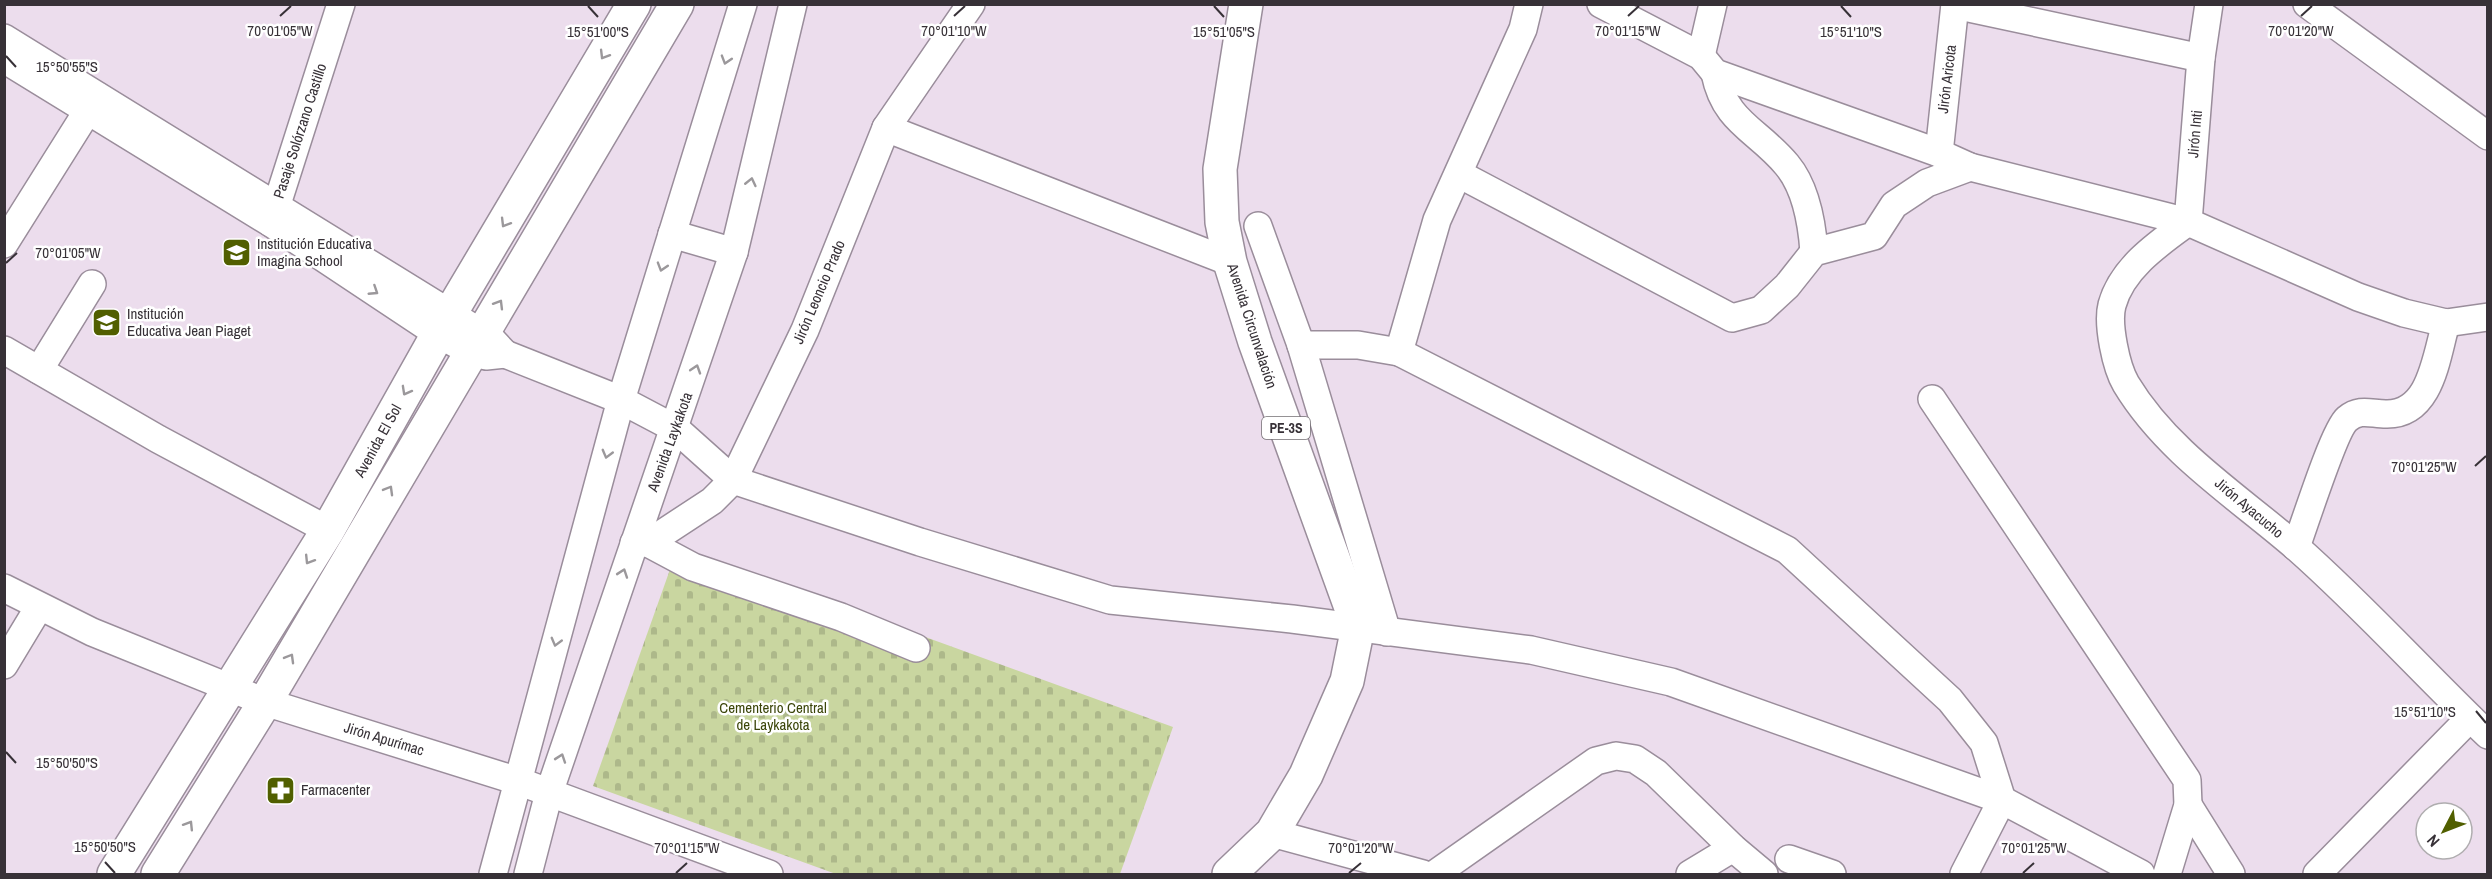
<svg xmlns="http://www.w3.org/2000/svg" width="2492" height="879" font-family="'Archivo Narrow',sans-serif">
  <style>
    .cemetery { fill: url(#cemetery-stones) }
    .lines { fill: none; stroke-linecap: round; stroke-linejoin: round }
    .minor-casing { stroke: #9a8d9b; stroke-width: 30 }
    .major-casing { stroke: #9a8d9b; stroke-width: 36 }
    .highway-casing { stroke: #9a8d9b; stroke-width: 36 }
    .minor { stroke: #fff; stroke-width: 27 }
    .major { stroke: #fff; stroke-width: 33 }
    .highway { stroke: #fff; stroke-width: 33 }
    .oneway { stroke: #9b989b }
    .ticks { fill: none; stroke: #373137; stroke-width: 2 }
    .labels { text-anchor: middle; stroke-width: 5; stroke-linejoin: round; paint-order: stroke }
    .shield { fill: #fff; stroke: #736f73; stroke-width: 1.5 }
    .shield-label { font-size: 14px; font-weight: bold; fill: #373137 }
    .street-label { font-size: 15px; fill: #373137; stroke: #fff }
    .poi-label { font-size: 15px; fill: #373137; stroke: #fff; text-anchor: start }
    .park-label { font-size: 15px; fill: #3a4408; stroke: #fff }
    .ticks-label { font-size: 15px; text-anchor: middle; fill: #373137; stroke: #fff; stroke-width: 5; stroke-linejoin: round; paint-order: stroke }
  </style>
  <defs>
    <pattern id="cemetery-stones" width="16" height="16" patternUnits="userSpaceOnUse" patternTransform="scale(1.5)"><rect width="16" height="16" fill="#c9d6a0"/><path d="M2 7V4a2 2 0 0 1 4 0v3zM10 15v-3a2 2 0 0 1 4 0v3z" fill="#adb88a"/></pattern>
  </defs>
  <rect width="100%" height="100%" fill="#ecdded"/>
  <path class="cemetery" d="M678,547L1173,727L1120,874H836L593,786Z"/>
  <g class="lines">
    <defs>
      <g id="minor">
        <path d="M1601,4L1701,56L1715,73L1939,153L1970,167L2188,222L2358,297L2404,313L2446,323L2488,317"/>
        <path d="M2209,4L2201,58L2188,222C2159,243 2122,268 2112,305C2107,324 2116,367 2126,384C2167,452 2237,496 2296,547C2363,606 2423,673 2488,735"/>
        <path d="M2307,4L2488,136"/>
        <path d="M1955,5L2201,58"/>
        <path d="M4,38L451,314L492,340L505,354L486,356L471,352L438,334L271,223L4,59"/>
        <path d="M1701,56L1713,4"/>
        <path d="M1715,73C1725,123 1757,129 1787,165C1806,188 1812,223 1814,252"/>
        <path d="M886,128L1230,262"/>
        <path d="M1939,153L1955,4"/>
        <path d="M1459,174L1732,318L1761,310L1787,286L1814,252L1874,236L1894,205L1927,183L1970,167"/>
        <path d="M271,223L341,4"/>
        <path d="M1258,226L1301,345L1387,632"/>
        <path d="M672,234L734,252"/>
        <path d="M4,244L97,96"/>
        <path d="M1301,345H1358L1399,352L1787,550L1950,700L1984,743L2002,800L1964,874"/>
        <path d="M4,350L158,439L328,530"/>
        <path d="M1399,352L1437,220L1523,29L1529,4"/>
        <path d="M505,354L621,400L676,429L733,480L920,542L1110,600L1292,619L1531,650L1671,682L2002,800L2141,874"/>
        <path d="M39,370L92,284"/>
        <path d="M1932,399L2187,780L2188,805L2167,874"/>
        <path d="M634,543H648L712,501L733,480L805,330L886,128L971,4"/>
        <path d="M648,543L693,567L841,617L916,648"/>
        <path d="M2296,547C2304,526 2334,430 2347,419C2360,408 2371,414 2386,414C2431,415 2436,357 2446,323"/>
        <path d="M4,588L92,632L265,702L518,781L769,874"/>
        <path d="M4,665L39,607"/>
        <path d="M2188,805L2231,874"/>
        <path d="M1272,833L1423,874"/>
        <path d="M1789,859L1832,874"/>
        <path d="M493,874L621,400L743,4"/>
        <path d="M528,874L549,793L734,252L793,4"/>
        <path d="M1435,874L1596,761L1616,756L1635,759L1656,773L1733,848L1764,874"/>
        <path d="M1690,874L1733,848"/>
        <path d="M2317,874L2470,718"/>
      </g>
      <g id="major">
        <path d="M114,874L328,530L438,334L634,4"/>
        <path d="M158,874L265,702L677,4"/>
      </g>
      <path id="highway" d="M1229,874L1272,833L1306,775L1347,681L1358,627L1255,342L1230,262L1222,222L1220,169L1246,4"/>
    </defs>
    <use href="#minor" class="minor-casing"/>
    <use href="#major" class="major-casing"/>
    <use href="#highway" class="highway-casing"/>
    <use href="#minor" class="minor"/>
    <use href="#major" class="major"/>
    <use href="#highway" class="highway"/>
  </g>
  <defs><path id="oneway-chevron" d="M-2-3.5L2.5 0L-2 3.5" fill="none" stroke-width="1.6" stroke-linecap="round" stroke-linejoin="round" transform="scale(1.5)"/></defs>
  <g class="oneway">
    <use href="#oneway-chevron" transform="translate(604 55) rotate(121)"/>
    <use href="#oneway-chevron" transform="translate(726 60) rotate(107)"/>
    <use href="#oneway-chevron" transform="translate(751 182) rotate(-77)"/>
    <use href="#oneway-chevron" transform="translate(505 223) rotate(121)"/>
    <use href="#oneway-chevron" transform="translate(662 267) rotate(107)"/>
    <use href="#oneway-chevron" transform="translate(374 291) rotate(33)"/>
    <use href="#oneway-chevron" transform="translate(499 304) rotate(-59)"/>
    <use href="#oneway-chevron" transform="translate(696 369) rotate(-72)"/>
    <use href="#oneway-chevron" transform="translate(406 391) rotate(119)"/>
    <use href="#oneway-chevron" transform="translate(607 454) rotate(105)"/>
    <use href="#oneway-chevron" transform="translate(389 490) rotate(-60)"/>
    <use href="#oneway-chevron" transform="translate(309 560) rotate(122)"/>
    <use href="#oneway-chevron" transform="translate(623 573) rotate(-71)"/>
    <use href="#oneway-chevron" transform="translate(556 642) rotate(105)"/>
    <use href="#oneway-chevron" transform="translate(290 658) rotate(-60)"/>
    <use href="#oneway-chevron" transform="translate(561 758) rotate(-71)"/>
    <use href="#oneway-chevron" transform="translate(189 825) rotate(-58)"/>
  </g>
  <path class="ticks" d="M588,6L598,17M1214,6L1224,17M1841,6L1851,17M280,16L291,6M954,16L965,6M1628,16L1639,6M2301,16L2312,6M6,56L16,67M6,263L17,253M2475,466L2486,456M2476,711L2486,723M6,752L16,763M105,862L115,873M676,873L687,863M1349,873L1361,863M2023,873L2034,863"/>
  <defs>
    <symbol id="school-square" viewBox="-11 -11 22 22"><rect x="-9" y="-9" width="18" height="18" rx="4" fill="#515f00" stroke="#fff"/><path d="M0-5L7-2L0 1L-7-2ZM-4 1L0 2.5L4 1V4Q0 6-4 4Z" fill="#fff"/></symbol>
    <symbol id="pharmacy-square" viewBox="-11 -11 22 22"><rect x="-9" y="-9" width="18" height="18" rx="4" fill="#515f00" stroke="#fff"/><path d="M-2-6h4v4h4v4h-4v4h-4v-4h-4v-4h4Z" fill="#fff"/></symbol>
  </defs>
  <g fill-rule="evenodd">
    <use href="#school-square" x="220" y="236" width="33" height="33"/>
    <use href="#school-square" x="90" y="306" width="33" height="33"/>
    <use href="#pharmacy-square" x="264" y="774" width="33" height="33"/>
  </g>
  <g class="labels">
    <rect class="shield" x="1262" y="417" width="48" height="22" rx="4.5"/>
    <g class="shield-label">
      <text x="1286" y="433">PE-3S</text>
    </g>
    <g class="street-label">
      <text transform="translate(1947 79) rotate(-83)" y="5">Jirón Aricota</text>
      <text transform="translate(300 131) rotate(-72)" y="5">Pasaje Solórzano Castillo</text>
      <text transform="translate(2195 134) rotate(-85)" y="5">Jirón Inti</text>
      <text transform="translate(819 292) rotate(-67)" y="5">Jirón Leoncio Prado</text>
      <text transform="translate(1252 326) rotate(72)" y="5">Avenida Circunvalación</text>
      <text transform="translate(378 441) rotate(-61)" y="5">Avenida El Sol</text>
      <text transform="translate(670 442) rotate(-70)" y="5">Avenida Laykakota</text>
      <text transform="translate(2249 508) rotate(40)" y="5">Jirón Ayacucho</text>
      <text transform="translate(384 739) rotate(17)" y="5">Jirón Apurímac</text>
    </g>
    <g class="poi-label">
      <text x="257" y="249">Institución Educativa<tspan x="257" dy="17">Imagina School</tspan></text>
      <text x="127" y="319">Institución<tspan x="127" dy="17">Educativa Jean Piaget</tspan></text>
      <text x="301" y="795">Farmacenter</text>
    </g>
    <g class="park-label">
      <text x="773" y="713">Cementerio Central<tspan x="773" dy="17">de Laykakota</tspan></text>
    </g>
  </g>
  <g class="ticks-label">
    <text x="280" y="36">70°01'05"W</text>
    <text x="954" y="36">70°01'10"W</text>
    <text x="1628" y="36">70°01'15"W</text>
    <text x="2301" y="36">70°01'20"W</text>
    <text x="598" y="37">15°51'00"S</text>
    <text x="1224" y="37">15°51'05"S</text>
    <text x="1851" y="37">15°51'10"S</text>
    <text x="67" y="72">15°50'55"S</text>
    <text x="68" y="258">70°01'05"W</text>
    <text x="2424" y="472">70°01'25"W</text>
    <text x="2425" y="717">15°51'10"S</text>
    <text x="67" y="768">15°50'50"S</text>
    <text x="105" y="852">15°50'50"S</text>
    <text x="687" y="853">70°01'15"W</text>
    <text x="1361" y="853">70°01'20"W</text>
    <text x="2034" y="853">70°01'25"W</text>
  </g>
  <rect width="2492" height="879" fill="none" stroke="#373137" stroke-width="12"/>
  <g transform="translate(2444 831) rotate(228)"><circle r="28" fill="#ffffff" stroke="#afadaf" stroke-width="1.5"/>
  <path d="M0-4.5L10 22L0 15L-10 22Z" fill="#515f00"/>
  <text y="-9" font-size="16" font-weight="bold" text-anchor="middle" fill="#373137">N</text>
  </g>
</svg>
